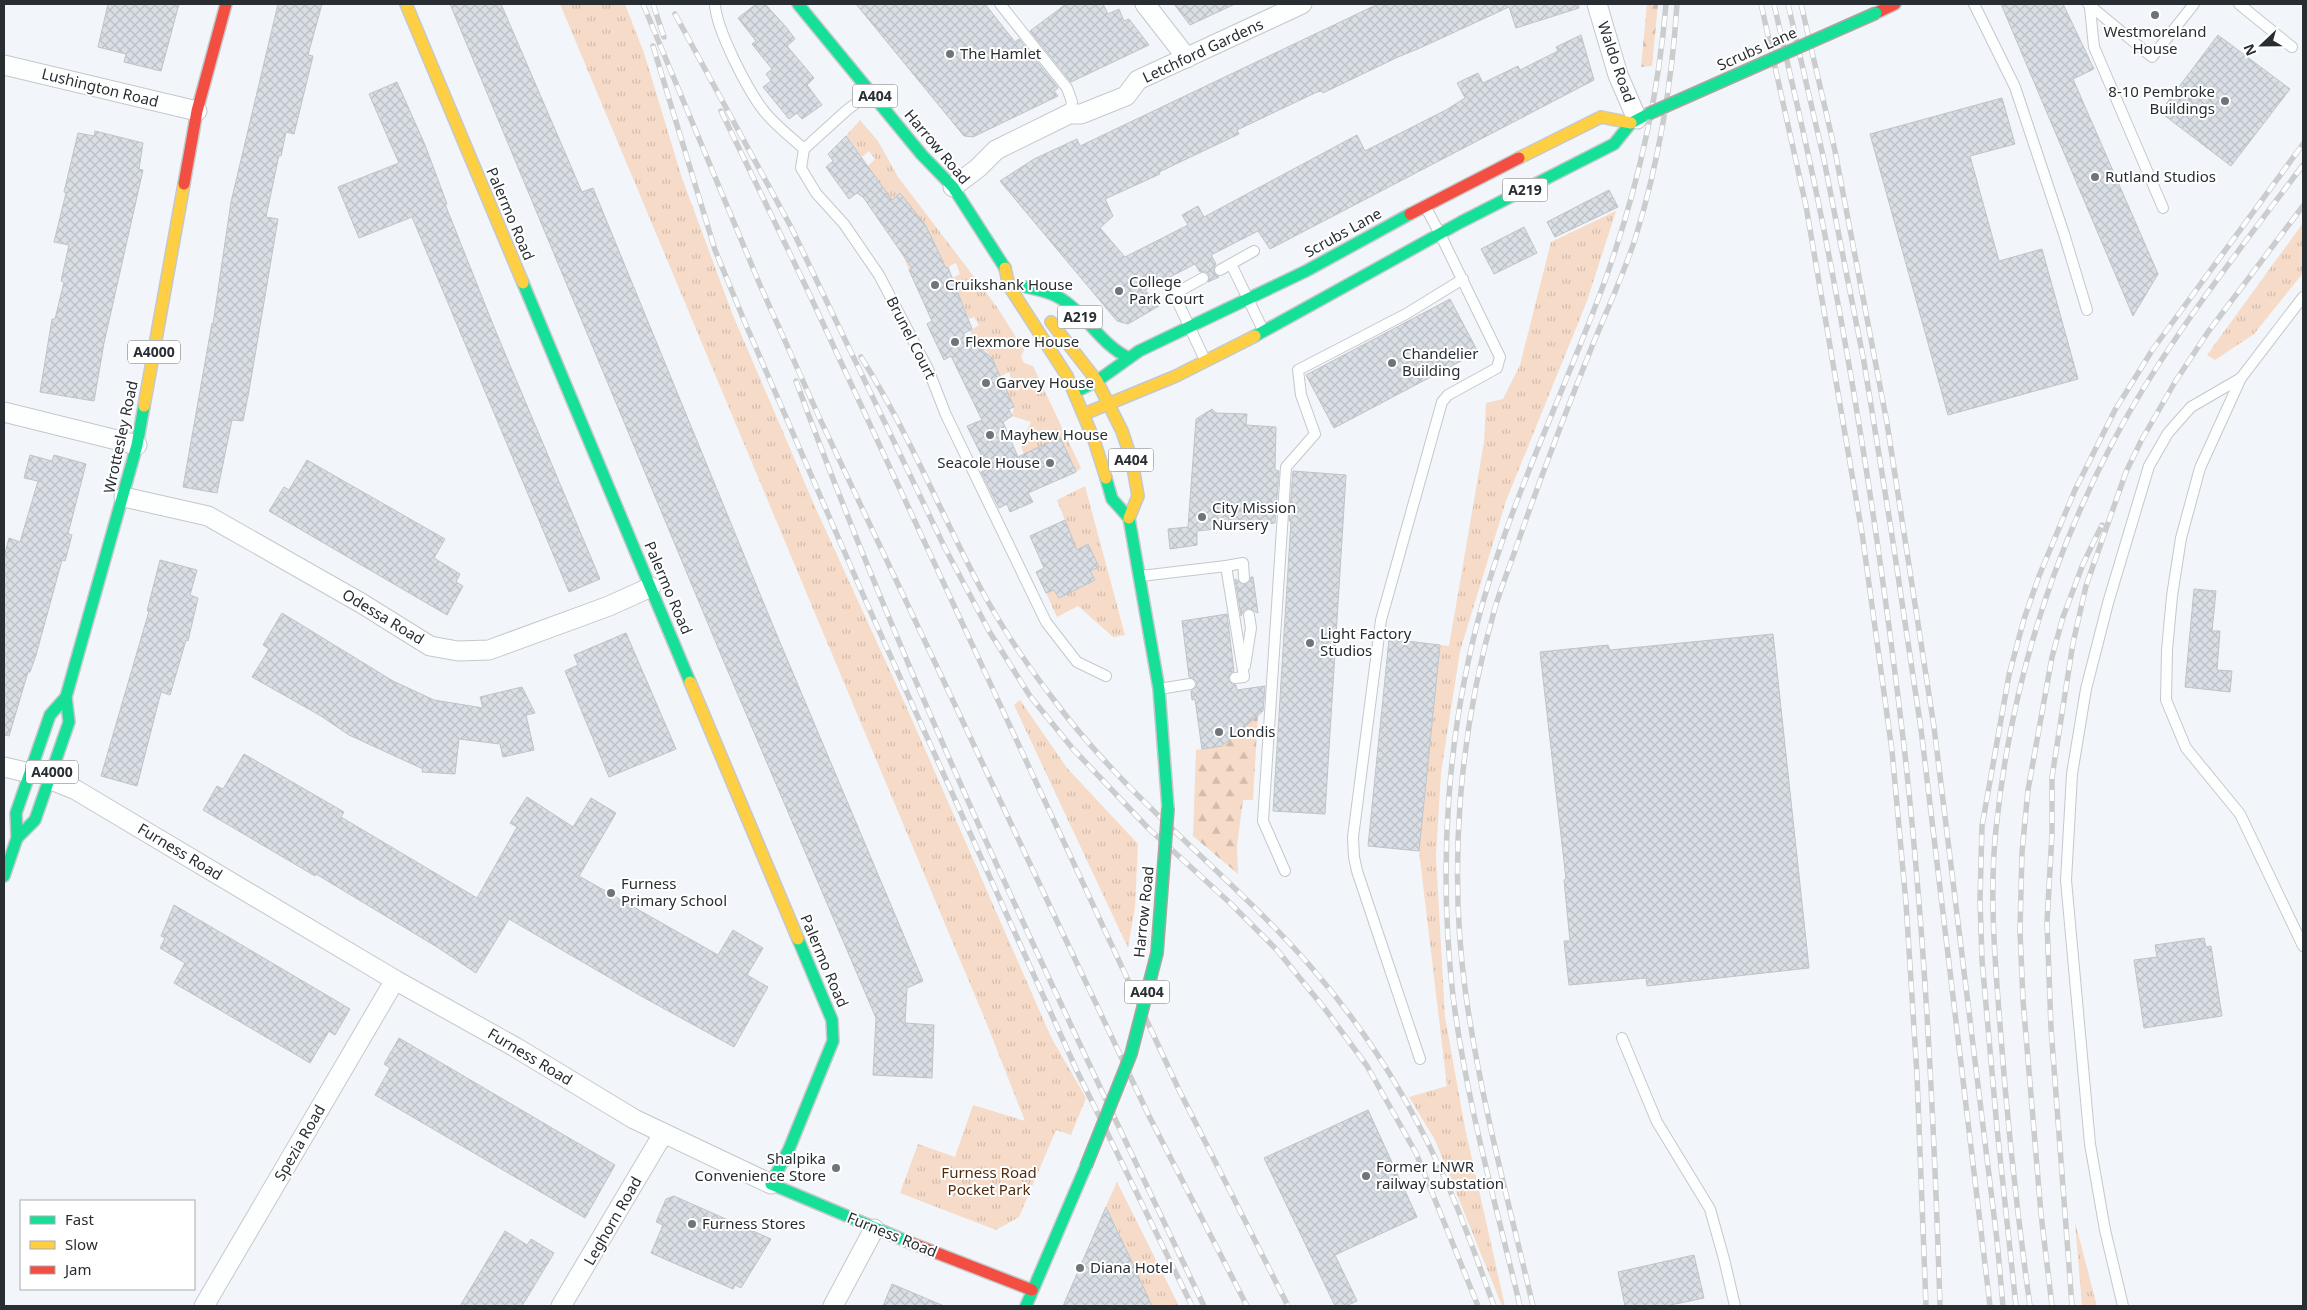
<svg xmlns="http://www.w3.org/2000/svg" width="2307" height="1310" font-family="'Noto Sans',sans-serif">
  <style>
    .grass { fill: url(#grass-tufts) }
    .forest { fill: url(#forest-firs) }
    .building { fill: url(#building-cross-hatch); stroke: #c0c4c8 }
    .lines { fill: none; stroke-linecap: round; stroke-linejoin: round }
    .lane-casing { stroke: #c4c8cc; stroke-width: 12 }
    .street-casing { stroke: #c4c8cc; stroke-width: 21 }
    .fast-casing { stroke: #c4c8cc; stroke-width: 14 }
    .slow-casing { stroke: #c4c8cc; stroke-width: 14 }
    .jam-casing { stroke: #c4c8cc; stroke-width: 14 }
    .lane { stroke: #fdfefe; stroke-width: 10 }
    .street { stroke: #fdfefe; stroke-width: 19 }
    .fast { stroke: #16e098; stroke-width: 11 }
    .slow { stroke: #ffcf43; stroke-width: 11 }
    .jam { stroke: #f24e42; stroke-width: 11 }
    .rail-casing { stroke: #cbccce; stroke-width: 5.5 }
    .rail { stroke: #fff; stroke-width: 4; stroke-dasharray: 11; stroke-linecap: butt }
    .fast-bridge-casing { stroke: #ada6a0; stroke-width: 14; stroke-linecap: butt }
    .fast-bridge { stroke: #16e098; stroke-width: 11 }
    .poi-dot { fill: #6f7478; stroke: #fff; stroke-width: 2 }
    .labels { text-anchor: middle; stroke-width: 4; stroke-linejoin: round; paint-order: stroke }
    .shield { fill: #fff; stroke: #696d70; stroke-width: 1 }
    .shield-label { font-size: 14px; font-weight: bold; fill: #292e32 }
    .poi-label { font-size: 15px; fill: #292e32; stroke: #fff; text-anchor: start }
    .street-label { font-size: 15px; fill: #292e32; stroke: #fff }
    .park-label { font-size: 15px; fill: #522c0d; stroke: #fff }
  </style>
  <defs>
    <pattern id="grass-tufts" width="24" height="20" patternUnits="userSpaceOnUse" patternTransform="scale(1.25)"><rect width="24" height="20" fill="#f6dbc8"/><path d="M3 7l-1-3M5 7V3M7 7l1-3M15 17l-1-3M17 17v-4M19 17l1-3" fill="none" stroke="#d3bcac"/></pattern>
    <pattern id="forest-firs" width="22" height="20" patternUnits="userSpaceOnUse" patternTransform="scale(1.25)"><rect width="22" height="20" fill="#f6dbc8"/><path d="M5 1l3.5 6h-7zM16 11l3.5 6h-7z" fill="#d3bcac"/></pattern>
    <pattern id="building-cross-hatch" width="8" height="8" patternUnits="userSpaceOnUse" patternTransform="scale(1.25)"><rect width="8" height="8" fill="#d9dfe5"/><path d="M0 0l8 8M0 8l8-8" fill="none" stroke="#bac0c5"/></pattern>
  </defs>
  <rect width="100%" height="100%" fill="#f2f6fa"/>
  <g class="grass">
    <path d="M560,4H625L644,53L682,178L732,313L816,509L906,706L1051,1037L1086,1098L1071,1135L1056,1130L1019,1217L996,1230L900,1193L918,1144L955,1157L973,1105L1025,1121L986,1022Z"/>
    <path d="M860,120L878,141L898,177L997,307L1024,350L1021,357L1024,363L1033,366L1081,468L1076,472L1024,455L1020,443L1031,422L1012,416L1014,407L1003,386L1012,381L1009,372L999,377L986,350L980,352L970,331L979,325L974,317L969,319L952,278L960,274L956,263L946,268L936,247L917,266L909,270L884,207L886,192L868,166L875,159L869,151L862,157L846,136Z"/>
    <path d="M1616,211L1587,301L1506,501L1460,651L1441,773L1436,856L1445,1017L1465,1128L1505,1306H1502L1435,1140L1409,1097L1447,1086L1419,851L1440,645L1449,646L1484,442L1486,403L1503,399L1520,365L1551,242Z"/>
    <path d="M2303,223V273L2254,334L2215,360L2207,355Z"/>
    <path d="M1085,486L1125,635L1113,637L1078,606L1057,617L1046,593L1054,590L1059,598L1095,580L1090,571L1098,567L1067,556L1072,538L1057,500Z"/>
    <path d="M1020,700L1067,768L1138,844L1135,907L1128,948L1014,705Z"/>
    <path d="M1117,1182L1179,1306H1152L1125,1247L1118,1244L1121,1237L1106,1206Z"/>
    <path d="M2075,1222L2097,1306H2082Z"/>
  </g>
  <g class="forest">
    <path d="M1647,4H1658L1652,66L1641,67Z"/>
    <path d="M1258,714L1253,800H1243L1237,846L1238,874L1193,836L1196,750L1222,746Z"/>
  </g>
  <g class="building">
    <path d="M108,4H179L161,71L124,62L126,54L98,47Z"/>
    <path d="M278,4H322L308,55L313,56L294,134L286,132L281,156L279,155L266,217L278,219L249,391L243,421L232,420L217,493L183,487L212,323L213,324L231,202Z"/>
    <path d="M450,4H501L582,192L593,188L776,633L923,981L907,988L905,1023L934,1025L932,1078L873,1075L876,1018L724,662Z"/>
    <path d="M756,4H765L786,27L795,39L787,46L814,78L807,85L822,105L802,119L797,113L789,119L763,87L771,81L766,74L772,69L752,44L756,41L738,18Z"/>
    <path d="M856,4H985L1015,42L1019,39L1058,88L1054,91L1058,96L973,137L964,136Z"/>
    <path d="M1066,4H1103L1108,14L1119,9L1124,21L1129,19L1149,45L1071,82L1030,31Z"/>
    <path d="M1174,4H1235L1190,25Z"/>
    <path d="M1378,4H1578L1579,8L1516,28L1509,7L1420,48L1398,57L1323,93L1322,91L1317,92L1237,130L1239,134L1159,172L1160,174L1105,199L1113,216L1100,228L1125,257L1188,225L1182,215L1198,206L1204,217L1357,135L1365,151L1446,110L1465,98L1457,83L1478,73L1483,83L1518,66L1520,70L1558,51L1556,47L1581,35L1594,80L1270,249L1258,231L1211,255L1216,264L1214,267V273L1219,277L1208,282L1209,274L1204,271L1200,272L1195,264L1145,290L1159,306L1128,324L1117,321L1000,181L1034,159L1077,139L1080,146Z"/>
    <path d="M2001,4H2063L2094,69L2073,79L2158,274L2133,316Z"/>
    <path d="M2218,35L2290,89L2231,166L2160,112Z"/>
    <path d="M397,82L425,145L447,204H445L496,332L600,579L569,592L412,217L359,238L338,187L399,163L369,94Z"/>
    <path d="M2002,98L2015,144L1970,156L1999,261L2042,249L2078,379L1948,415L1870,134Z"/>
    <path d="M95,131L143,143L139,169L143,170L104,343L94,401L40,392L52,319H55L64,282L61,281L69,245L54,242L66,193L64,192L78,133L94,136Z"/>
    <path d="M846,136L892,200L900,193L926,226L946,268L948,267L972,329L963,334L992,358L1014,407L1009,409L1012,416L1003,422L1018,457L1060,437L1076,472L1028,493L1033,502L1010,512L1007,504L999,508L981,472L988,469L967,426L982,420L951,356L944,360L927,324L932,321L909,270L912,268L863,197L857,193L849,199L826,167L833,161L828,154Z"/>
    <path d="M1609,190L1618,207L1555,237L1547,222Z"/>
    <path d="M1524,227L1537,253L1494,274L1481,249Z"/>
    <path d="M1450,299L1478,352L1334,428L1306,375Z"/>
    <path d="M1212,409L1216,413L1247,414L1246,425L1276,427L1275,470L1279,471L1275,523L1197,531V545L1170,549L1168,529L1188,527L1196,419Z"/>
    <path d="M30,455L52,461L54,455L86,464L68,534L72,535L65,561L62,560L36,655L30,672H28L9,736L4,735V557L9,538L20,542L38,481L24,478Z"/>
    <path d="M307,460L445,539L434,558L460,574L456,582L463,586L447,615L269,511L284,487L289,490Z"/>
    <path d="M1293,471L1346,475L1325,814L1273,811L1291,521H1289Z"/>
    <path d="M1065,520L1077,550L1088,544L1099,567L1090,571L1095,580L1059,598L1054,590L1046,593L1036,572L1044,568L1030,536Z"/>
    <path d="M160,560L197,570L190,595L198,598L188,641L186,640L170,695L161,692L137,786L101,776L149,611H147Z"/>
    <path d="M1251,577H1253L1258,613L1248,608L1244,610L1241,616L1235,579L1245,585L1250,581Z"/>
    <path d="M2194,589L2216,591L2212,631H2220L2217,670L2232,671L2230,692L2185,687Z"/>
    <path d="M282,613L393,681L434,700L483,708L480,697L522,687L535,713L526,715L534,750L503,757L500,744L459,739L455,774L422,772L423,769L349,735L321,716L252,677L269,649L263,645Z"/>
    <path d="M1227,614L1234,671L1229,675L1228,679L1232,684L1236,685L1237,690L1265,686L1263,711L1222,746L1202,749L1195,699L1192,700L1191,691L1196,687L1197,682L1193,678L1189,677L1182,621Z"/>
    <path d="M626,633L676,749L609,777L565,671L578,665L574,655Z"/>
    <path d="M1773,634L1809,968L1647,986L1646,978L1569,985L1564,941H1570L1564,880L1566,879L1540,652L1608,645L1610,650Z"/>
    <path d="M1389,639L1440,645L1419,851L1368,846Z"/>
    <path d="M244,754L344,812L341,817L477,898L517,827L510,823L527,797L573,827L591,798L616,813L579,876L718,955L733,930L763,948L747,975L768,987L734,1047L641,996L509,919L476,973L437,947L316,874L315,876L203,810L217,786L223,789Z"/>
    <path d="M174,905L350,1009L335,1035L329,1031L310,1063L174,983L185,963L160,948L165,938L161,936Z"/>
    <path d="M2204,938L2206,947L2211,946L2222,1016L2144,1028L2134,960L2157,957L2155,945Z"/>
    <path d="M399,1038L615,1165L585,1218L375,1095L390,1068L384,1064Z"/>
    <path d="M1368,1110L1417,1217L1335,1255L1357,1301L1346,1306H1335L1264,1158Z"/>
    <path d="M674,1196L771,1239L741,1288L735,1285L733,1289L651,1253L663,1225L656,1222L666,1199Z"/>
    <path d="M1106,1207L1131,1260L1152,1306H1063Z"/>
    <path d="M505,1231L527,1245L531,1239L554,1253L522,1306H460Z"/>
    <path d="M1694,1255L1704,1298L1666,1306H1625L1618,1272Z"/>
    <path d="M892,1284L944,1306H883Z"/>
  </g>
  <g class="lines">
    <defs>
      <g id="lane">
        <path d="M715,4C716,29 748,91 764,111C775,125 791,137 804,149L801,168L816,193L844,224L879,275L928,369L946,415L1046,622L1077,662L1106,676"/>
        <path d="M1000,4L1067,88L1072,102L1069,114"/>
        <path d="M1974,4L2015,87L2064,234L2087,310"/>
        <path d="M2088,4L2152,57L2194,4"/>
        <path d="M2239,4L2292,47"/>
        <path d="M2090,8L2094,47L2163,208"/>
        <path d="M804,149L847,110L870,93"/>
        <path d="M1231,264L1263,330"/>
        <path d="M1220,270L1254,251"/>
        <path d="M1203,278L1174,294L1205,360"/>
        <path d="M2303,297L2241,378L2200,468L2181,538L2172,596L2167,650L2166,700L2186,748L2240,814L2303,946"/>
        <path d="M1226,566L1243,563L1244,578"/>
        <path d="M1141,576L1226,566L1244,677L1235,678"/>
        <path d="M1245,666L1251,628L1249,615"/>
        <path d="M1159,689L1190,684"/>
        <path d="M1285,871L1263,821L1286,467L1315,434L1301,395L1298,370L1406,314L1463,279"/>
        <path d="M1622,1038L1657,1122L1710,1209L1724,1259L1735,1306"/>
        <path d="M1420,1059L1357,871L1354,857L1353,837L1381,620L1442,402L1448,395L1497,368L1500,357L1440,234L1425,206"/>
        <path d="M2123,1306L2105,1230L2090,1144L2066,880L2072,774L2086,689L2108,603L2149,466L2168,433L2191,407L2241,378"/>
      </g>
      <g id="street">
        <path d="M1145,4L1187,58"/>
        <path d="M1597,4L1618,75L1637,119"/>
        <path d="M4,65L197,111"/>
        <path d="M953,187L978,168L996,150L1069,114H1081L1126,96L1138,80L1302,4"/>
        <path d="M4,412L137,445"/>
        <path d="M124,497L208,516L361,603L430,646L458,651L489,650L609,606L651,587"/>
        <path d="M4,767L30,773"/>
        <path d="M49,779L76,790L395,980L515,1047L634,1119L771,1184"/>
        <path d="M204,1306L395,980"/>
        <path d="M561,1306L663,1134"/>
        <path d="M833,1306L874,1229"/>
      </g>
      <g id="fast">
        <path d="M798,4L922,155L953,187L1005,268"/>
        <path d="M523,283L690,682"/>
        <path d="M1026,287C1040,290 1054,293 1066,302C1089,319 1102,345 1129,358"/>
        <path d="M1255,336L1461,222L1614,144L1631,123L1648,114"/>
        <path d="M1075,392L1097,381L1139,351L1306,271L1410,214"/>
        <path d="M1106,478L1112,499L1129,518L1159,689L1168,808"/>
        <path d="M17,838L35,820L69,722L66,697L137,445L144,406"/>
        <path d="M4,876L17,838L16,813L50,715L66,697"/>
        <path d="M798,939L832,1020L833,1041L789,1149L771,1184L911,1243"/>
        <path d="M1026,1306L1086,1166"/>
      </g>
      <g id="slow">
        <path d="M406,4L523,283"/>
        <path d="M1519,158L1601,117L1631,123"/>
        <path d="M1005,268L1009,286L1067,376L1094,440L1106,478"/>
        <path d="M1051,322L1097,381L1122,431L1132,461L1138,496L1129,518"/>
        <path d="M144,406L184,184"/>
        <path d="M1084,414L1176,376L1255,336"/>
        <path d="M690,682L798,939"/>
      </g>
      <g id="jam">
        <path d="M1876,13L1895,4"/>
        <path d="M184,184L197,111L226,4"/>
        <path d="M1410,214L1519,158"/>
        <path d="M911,1243L1032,1290"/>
      </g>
    </defs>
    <use href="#lane" class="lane-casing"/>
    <use href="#street" class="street-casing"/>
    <use href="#fast" class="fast-casing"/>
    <use href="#slow" class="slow-casing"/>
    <use href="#jam" class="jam-casing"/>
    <use href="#lane" class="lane"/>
    <use href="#street" class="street"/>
    <use href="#fast" class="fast"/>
    <use href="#slow" class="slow"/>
    <use href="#jam" class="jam"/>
    <defs>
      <g id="rail">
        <path d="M643,4L760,285L820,419L1149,1116L1247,1306"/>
        <path d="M653,4L664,37"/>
        <path d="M1761,4L1806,206L1862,533L1892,751L1906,903L1917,1075L1926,1306"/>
        <path d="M1774,4C1788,66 1803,128 1816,191C1854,374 1882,560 1904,746C1925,932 1934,1119 1940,1306"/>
        <path d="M1788,4L1824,160L1864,362L1891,529L1921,729L1990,1306"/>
        <path d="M1801,4L1835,151L1887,423L1934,727L1997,1240L2003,1306"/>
        <path d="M675,14L791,227L945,548L989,631L1030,696L1073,749L1149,829L1229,902L1277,950L1325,1009L1367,1066L1416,1153L1478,1306"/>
        <path d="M653,46L715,250L746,325L864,597L1077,1071L1192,1306"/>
        <path d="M721,111L807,289L1179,1090L1288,1306"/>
        <path d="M861,357C908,431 940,512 981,589C1002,628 1027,665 1054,700C1128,800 1230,874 1311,967C1369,1033 1416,1111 1451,1193C1467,1230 1480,1268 1494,1306"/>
        <path d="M796,381C912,697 1059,1002 1204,1306"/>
        <path d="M1520,1306C1496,1205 1466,1100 1453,996C1438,865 1447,729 1483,602C1514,493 1564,392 1603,286C1636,195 1658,100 1666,4"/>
        <path d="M1533,1306C1509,1204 1481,1101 1466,996C1448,868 1459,733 1495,608C1501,587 1510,566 1517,545C1540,479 1565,414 1591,349C1606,312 1624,274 1636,236C1659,161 1672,82 1677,4"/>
        <path d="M2016,1306L1997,1128L1982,960L1980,900L1982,826L2009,675L2024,619L2039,576L2075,490L2115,410L2153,349L2303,144"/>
        <path d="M2030,1306C2017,1213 2007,1119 2000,1025C1995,960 1989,895 1996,829C2010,692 2050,560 2115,438C2167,341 2237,253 2303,165"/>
        <path d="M2052,1306L2041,1214L2023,1000L2020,931L2022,852L2028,790L2052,657L2063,617L2083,564L2102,525"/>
        <path d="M2072,1306L2051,1028L2047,922L2052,834V777L2073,643L2086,586L2126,472L2141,441L2175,382L2208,332L2303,206"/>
      </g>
    </defs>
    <use href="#rail" class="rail-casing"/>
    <use href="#rail" class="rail"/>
    <defs>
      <g id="fast-bridge">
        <path d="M1648,114L1876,13"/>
        <path d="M1086,1166L1131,1054L1157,953L1168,808"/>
      </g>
    </defs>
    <use href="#fast-bridge" class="fast-bridge-casing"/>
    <use href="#fast-bridge" class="fast-bridge"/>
  </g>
  <g class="poi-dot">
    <circle cx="2155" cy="15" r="5"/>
    <circle cx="950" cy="54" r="5"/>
    <circle cx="2225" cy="101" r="5"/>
    <circle cx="2095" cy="177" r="5"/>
    <circle cx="935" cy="285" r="5"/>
    <circle cx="1119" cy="291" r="5"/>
    <circle cx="955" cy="342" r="5"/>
    <circle cx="1392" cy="363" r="5"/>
    <circle cx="986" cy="383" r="5"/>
    <circle cx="990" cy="435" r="5"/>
    <circle cx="1050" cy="463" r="5"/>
    <circle cx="1202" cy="517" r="5"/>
    <circle cx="1310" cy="643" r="5"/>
    <circle cx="1219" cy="732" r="5"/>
    <circle cx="611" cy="893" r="5"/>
    <circle cx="836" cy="1168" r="5"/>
    <circle cx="1366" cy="1176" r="5"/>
    <circle cx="692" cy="1224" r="5"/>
    <circle cx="1080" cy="1268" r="5"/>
  </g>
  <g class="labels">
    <g class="shield">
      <rect x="852.5" y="84.5" width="45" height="23" rx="4"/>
      <rect x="1502.5" y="178.5" width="45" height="23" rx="4"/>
      <rect x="1057.5" y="305.5" width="45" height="23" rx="4"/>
      <rect x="128" y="340.5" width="52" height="23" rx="4"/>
      <rect x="1108.5" y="448.5" width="45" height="23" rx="4"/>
      <rect x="26" y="760.5" width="52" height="23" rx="4"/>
      <rect x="1124.5" y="980.5" width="45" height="23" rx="4"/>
    </g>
    <g class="shield-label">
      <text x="875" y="101">A404</text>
      <text x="1525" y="195">A219</text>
      <text x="1080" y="322">A219</text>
      <text x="154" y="357">A4000</text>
      <text x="1131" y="465">A404</text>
      <text x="52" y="777">A4000</text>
      <text x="1147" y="997">A404</text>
    </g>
    <g class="poi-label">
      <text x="2155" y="37" text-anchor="middle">Westmoreland<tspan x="2155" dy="17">House</tspan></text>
      <text x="960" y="59">The Hamlet</text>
      <text x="2215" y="97" text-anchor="end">8-10 Pembroke<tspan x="2215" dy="17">Buildings</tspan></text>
      <text x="2105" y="182">Rutland Studios</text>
      <text x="1129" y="287">College<tspan x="1129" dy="17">Park Court</tspan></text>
      <text x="945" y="290">Cruikshank House</text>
      <text x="965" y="347">Flexmore House</text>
      <text x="1402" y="359">Chandelier<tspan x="1402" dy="17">Building</tspan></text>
      <text x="996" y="388">Garvey House</text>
      <text x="1000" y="440">Mayhew House</text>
      <text x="1040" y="468" text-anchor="end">Seacole House</text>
      <text x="1212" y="513">City Mission<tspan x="1212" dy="17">Nursery</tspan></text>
      <text x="1320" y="639">Light Factory<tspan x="1320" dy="17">Studios</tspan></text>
      <text x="1229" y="737">Londis</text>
      <text x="621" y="889">Furness<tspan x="621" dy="17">Primary School</tspan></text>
      <text x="826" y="1164" text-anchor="end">Shalpika<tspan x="826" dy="17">Convenience Store</tspan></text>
      <text x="1376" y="1172">Former LNWR<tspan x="1376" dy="17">railway substation</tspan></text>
      <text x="702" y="1229">Furness Stores</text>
      <text x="1090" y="1273">Diana Hotel</text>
    </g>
    <g class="street-label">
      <text transform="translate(1757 49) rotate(-24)" y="5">Scrubs Lane</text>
      <text transform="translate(1203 51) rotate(-25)" y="5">Letchford Gardens</text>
      <text transform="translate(1616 62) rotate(71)" y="5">Waldo Road</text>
      <text transform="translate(100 88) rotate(14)" y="5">Lushington Road</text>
      <text transform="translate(937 147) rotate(50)" y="5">Harrow Road</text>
      <text transform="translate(510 214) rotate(67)" y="5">Palermo Road</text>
      <text transform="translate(1343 233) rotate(-29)" y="5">Scrubs Lane</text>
      <text transform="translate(911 338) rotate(63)" y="5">Brunel Court</text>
      <text transform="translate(121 437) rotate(-78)" y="5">Wrottesley Road</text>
      <text transform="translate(668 588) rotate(67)" y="5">Palermo Road</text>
      <text transform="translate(383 617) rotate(31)" y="5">Odessa Road</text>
      <text transform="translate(180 852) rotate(31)" y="5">Furness Road</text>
      <text transform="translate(1144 912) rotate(-84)" y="5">Harrow Road</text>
      <text transform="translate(824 961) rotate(67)" y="5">Palermo Road</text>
      <text transform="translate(530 1057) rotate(31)" y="5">Furness Road</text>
      <text transform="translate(300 1143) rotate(-60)" y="5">Spezia Road</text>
      <text transform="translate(613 1221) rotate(-60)" y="5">Leghorn Road</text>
      <text transform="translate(892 1235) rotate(22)" y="5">Furness Road</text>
    </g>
    <g class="park-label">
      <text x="989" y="1178">Furness Road<tspan x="989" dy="17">Pocket Park</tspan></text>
    </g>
  </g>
  <rect width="2307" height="1310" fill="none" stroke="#292e32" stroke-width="10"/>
  <rect x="20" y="1200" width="175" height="90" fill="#ffffff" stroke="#a9abad"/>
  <rect x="30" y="1216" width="25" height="8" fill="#16e098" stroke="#a9abad"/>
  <text x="65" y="1225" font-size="15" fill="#292e32">Fast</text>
  <rect x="30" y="1241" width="25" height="8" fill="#ffcf43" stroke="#a9abad"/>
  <text x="65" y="1250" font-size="15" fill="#292e32">Slow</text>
  <rect x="30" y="1266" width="25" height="8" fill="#f24e42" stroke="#a9abad"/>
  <text x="65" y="1275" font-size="15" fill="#292e32">Jam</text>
  <g transform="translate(2262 45) rotate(248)" stroke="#ffffff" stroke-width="4" paint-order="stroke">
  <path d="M0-4L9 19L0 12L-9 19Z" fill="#292e32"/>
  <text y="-8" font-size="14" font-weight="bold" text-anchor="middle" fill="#292e32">N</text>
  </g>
</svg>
